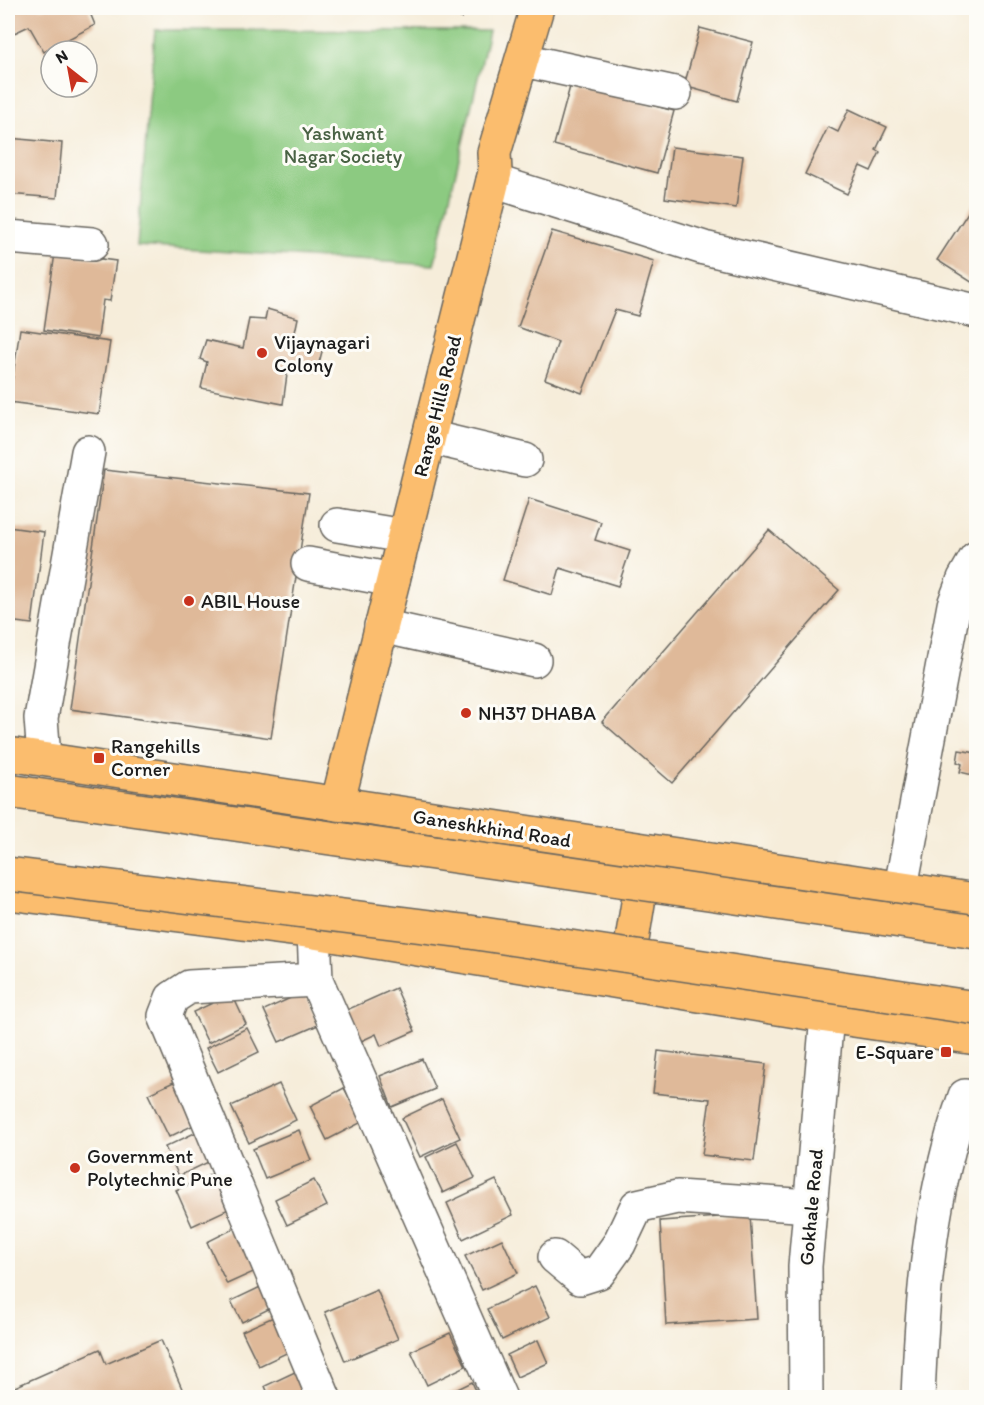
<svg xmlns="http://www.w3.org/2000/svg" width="984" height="1405" font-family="Itim,sans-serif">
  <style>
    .green { fill: #8cca81; stroke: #54734e; stroke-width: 1.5 }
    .building { fill: #dfb999 }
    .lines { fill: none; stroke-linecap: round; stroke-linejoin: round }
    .minor-casing { stroke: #68655e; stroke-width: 36 }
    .major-casing { stroke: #68655e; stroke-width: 36 }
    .minor { stroke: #fff; stroke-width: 33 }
    .major { stroke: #fbbd6e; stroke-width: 33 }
    .major-bridge-casing { stroke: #68655e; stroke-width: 36; stroke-linecap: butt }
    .major-bridge { stroke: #fbbd6e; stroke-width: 33 }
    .poi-dot { fill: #c8321e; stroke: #fdfcf7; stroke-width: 2 }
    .labels { text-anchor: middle; stroke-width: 6; stroke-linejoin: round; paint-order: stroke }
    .park-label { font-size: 20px; fill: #496244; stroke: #fdfcf7 }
    .poi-label { font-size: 20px; fill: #1c1c1c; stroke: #fdfcf7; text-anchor: start }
    .street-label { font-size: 20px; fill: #1c1c1c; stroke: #fdfcf7 }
  </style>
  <rect width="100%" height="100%" fill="#fdfcf7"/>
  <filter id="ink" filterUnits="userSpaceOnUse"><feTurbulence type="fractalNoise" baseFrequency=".0167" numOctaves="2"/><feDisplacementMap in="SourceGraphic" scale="12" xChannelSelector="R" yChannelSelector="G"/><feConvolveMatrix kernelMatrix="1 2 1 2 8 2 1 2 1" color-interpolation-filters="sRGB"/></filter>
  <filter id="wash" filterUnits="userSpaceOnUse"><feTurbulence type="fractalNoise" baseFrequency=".008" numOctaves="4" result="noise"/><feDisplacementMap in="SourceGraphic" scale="24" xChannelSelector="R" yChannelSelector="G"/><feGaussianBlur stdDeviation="1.35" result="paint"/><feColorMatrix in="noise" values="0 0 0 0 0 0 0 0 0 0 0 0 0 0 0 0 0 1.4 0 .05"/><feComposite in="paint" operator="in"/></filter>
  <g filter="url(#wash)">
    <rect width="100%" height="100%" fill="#f6edda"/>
    <path class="green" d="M155,30L489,31L434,265L137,246Z"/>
    <g id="blocks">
      <g class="building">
        <path d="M8,8H88L95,25L44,52L29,26L8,36Z"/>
        <path d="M425,8H465L462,18Z"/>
        <path d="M700,28L753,42L737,101L684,86Z"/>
        <path d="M571,83L674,111L657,173L554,145Z"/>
        <path d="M849,109L887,127L876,150L880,152L871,171L860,166L847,194L805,174L828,127L838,132Z"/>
        <path d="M8,138L62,143L57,198L8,194Z"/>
        <path d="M672,147L743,156L736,208L665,198Z"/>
        <path d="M976,200V278L973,283L937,260Z"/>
        <path d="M552,231L654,261L638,316L615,310L582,393L545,379L558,342L518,327Z"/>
        <path d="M55,253L116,261L110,301L103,300L98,338L44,330Z"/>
        <path d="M267,309L298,318L294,337L324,344L316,374L288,367L283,404L201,388L207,362L200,359L206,340L243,348L249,319L265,320Z"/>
        <path d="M20,329L110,342L99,414L9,402Z"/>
        <path d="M104,470L309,493L271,738L70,709Z"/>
        <path d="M529,499L601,522L595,540L630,551L618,586L560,568L552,595L503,580Z"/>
        <path d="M8,527L44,532L32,624L8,621Z"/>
        <path d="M769,530L839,590L672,783L602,722Z"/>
        <path d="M959,750L976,753V780L972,779L973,775L960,772L962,764L957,762Z"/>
        <path d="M396,988L415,1031L381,1046L376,1034L357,1043L342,1012Z"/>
        <path d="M304,992L318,1025L279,1042L264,1010Z"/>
        <path d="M232,994L246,1024L208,1043L193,1012Z"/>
        <path d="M247,1028L259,1052L218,1072L206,1048Z"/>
        <path d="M658,1051L766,1064L754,1161L702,1155L710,1099L653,1093Z"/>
        <path d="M422,1059L435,1089L392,1107L380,1076Z"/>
        <path d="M180,1079L200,1122L169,1137L148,1094Z"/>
        <path d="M279,1084L296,1120L249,1143L231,1106Z"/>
        <path d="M344,1088L362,1122L327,1140L310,1106Z"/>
        <path d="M442,1099L460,1138L420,1157L402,1118Z"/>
        <path d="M205,1128L219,1157L179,1176L165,1147Z"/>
        <path d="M299,1130L311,1160L265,1179L253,1149Z"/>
        <path d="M457,1142L475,1178L443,1193L426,1157Z"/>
        <path d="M217,1172L233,1207L192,1226L176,1190Z"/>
        <path d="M314,1180L327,1206L287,1225L275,1199Z"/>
        <path d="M496,1180L513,1215L463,1239L447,1203Z"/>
        <path d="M750,1215L757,1319L666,1325L660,1221Z"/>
        <path d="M237,1227L258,1270L227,1284L207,1242Z"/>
        <path d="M502,1239L518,1273L482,1290L465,1256Z"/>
        <path d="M269,1283L279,1304L242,1322L231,1301Z"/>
        <path d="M535,1286L550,1317L502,1340L487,1309Z"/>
        <path d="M377,1290L398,1339L345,1361L325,1312Z"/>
        <path d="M278,1315L295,1349L259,1366L242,1331Z"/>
        <path d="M450,1333L466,1366L427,1385L411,1351Z"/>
        <path d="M161,1340L186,1398H8V1390L100,1349L106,1364Z"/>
        <path d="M538,1340L548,1363L517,1377L507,1355Z"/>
        <path d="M297,1371L309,1398H270L265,1386Z"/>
        <path d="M472,1382L479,1398H439Z"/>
      </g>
    </g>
  </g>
  <g filter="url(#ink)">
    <use href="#blocks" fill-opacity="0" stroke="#68655e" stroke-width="1.5"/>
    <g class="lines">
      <defs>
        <g id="minor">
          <path d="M523,60L675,93"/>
          <path d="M493,181L704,248L976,311"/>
          <path d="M8,237L92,244"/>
          <path d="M429,437L525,460"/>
          <path d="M337,525L404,536"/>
          <path d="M308,564L393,580"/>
          <path d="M381,626L534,660"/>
          <path d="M44,758L41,718L88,452"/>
          <path d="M901,887L954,605L964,579L976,558"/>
          <path d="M314,932L316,980L500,1398"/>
          <path d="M316,980L189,987L172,998L165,1016L324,1398"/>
          <path d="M555,1257L580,1278L599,1272L619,1244L637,1206L677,1197L811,1206"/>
          <path d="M806,1398L805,1266L827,1016"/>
          <path d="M918,1398C922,1294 930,1195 965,1096L976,1098"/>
        </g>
        <g id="major">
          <path d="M8,754L976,900"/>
          <path d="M337,805L495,172L494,153L537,8"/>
          <path d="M8,893L314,932L827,1016L976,1038"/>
          <path d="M625,983L646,854"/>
        </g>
      </defs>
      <use href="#minor" class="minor-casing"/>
      <use href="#major" class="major-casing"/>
      <use href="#minor" class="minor"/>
      <use href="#major" class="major"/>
      <defs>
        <g id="major-bridge">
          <path d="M8,791L976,932"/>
          <path d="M8,874L463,931L976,1008"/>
        </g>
      </defs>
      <use href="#major-bridge" class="major-bridge-casing"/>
      <use href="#major-bridge" class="major-bridge"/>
    </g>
  </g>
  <g class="poi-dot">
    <circle cx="262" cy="353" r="6"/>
    <circle cx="189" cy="601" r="6"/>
    <circle cx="466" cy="713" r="6"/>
    <rect x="93" y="752" width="12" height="12" rx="3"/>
    <rect x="940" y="1046" width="12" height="12" rx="3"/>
    <circle cx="75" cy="1168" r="6"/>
  </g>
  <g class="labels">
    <g class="park-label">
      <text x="343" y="140">Yashwant<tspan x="343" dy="23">Nagar Society</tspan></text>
    </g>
    <g class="poi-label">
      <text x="274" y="349">Vijaynagari<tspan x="274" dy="23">Colony</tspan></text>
      <text x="201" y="608">ABIL House</text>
      <text x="478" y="720">NH37 DHABA</text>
      <text x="111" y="753">Rangehills<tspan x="111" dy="23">Corner</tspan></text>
      <text x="934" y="1059" text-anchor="end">E-Square</text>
      <text x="87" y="1163">Government<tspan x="87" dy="23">Polytechnic Pune</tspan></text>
    </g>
    <g class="street-label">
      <text transform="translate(437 406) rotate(-76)" y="7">Range Hills Road</text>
      <text transform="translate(492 828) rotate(9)" y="7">Ganeshkhind Road</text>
      <text transform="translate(811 1207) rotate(-85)" y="7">Gokhale Road</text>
    </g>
  </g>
  <rect width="984" height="1405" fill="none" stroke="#fdfcf7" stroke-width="30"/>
  <g transform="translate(69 69) rotate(329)"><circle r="28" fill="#fdfcf7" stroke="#a3a29f" stroke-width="1.5"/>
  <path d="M0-4.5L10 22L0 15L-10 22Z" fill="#c8321e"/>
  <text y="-9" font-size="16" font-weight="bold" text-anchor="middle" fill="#1c1c1c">N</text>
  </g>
</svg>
